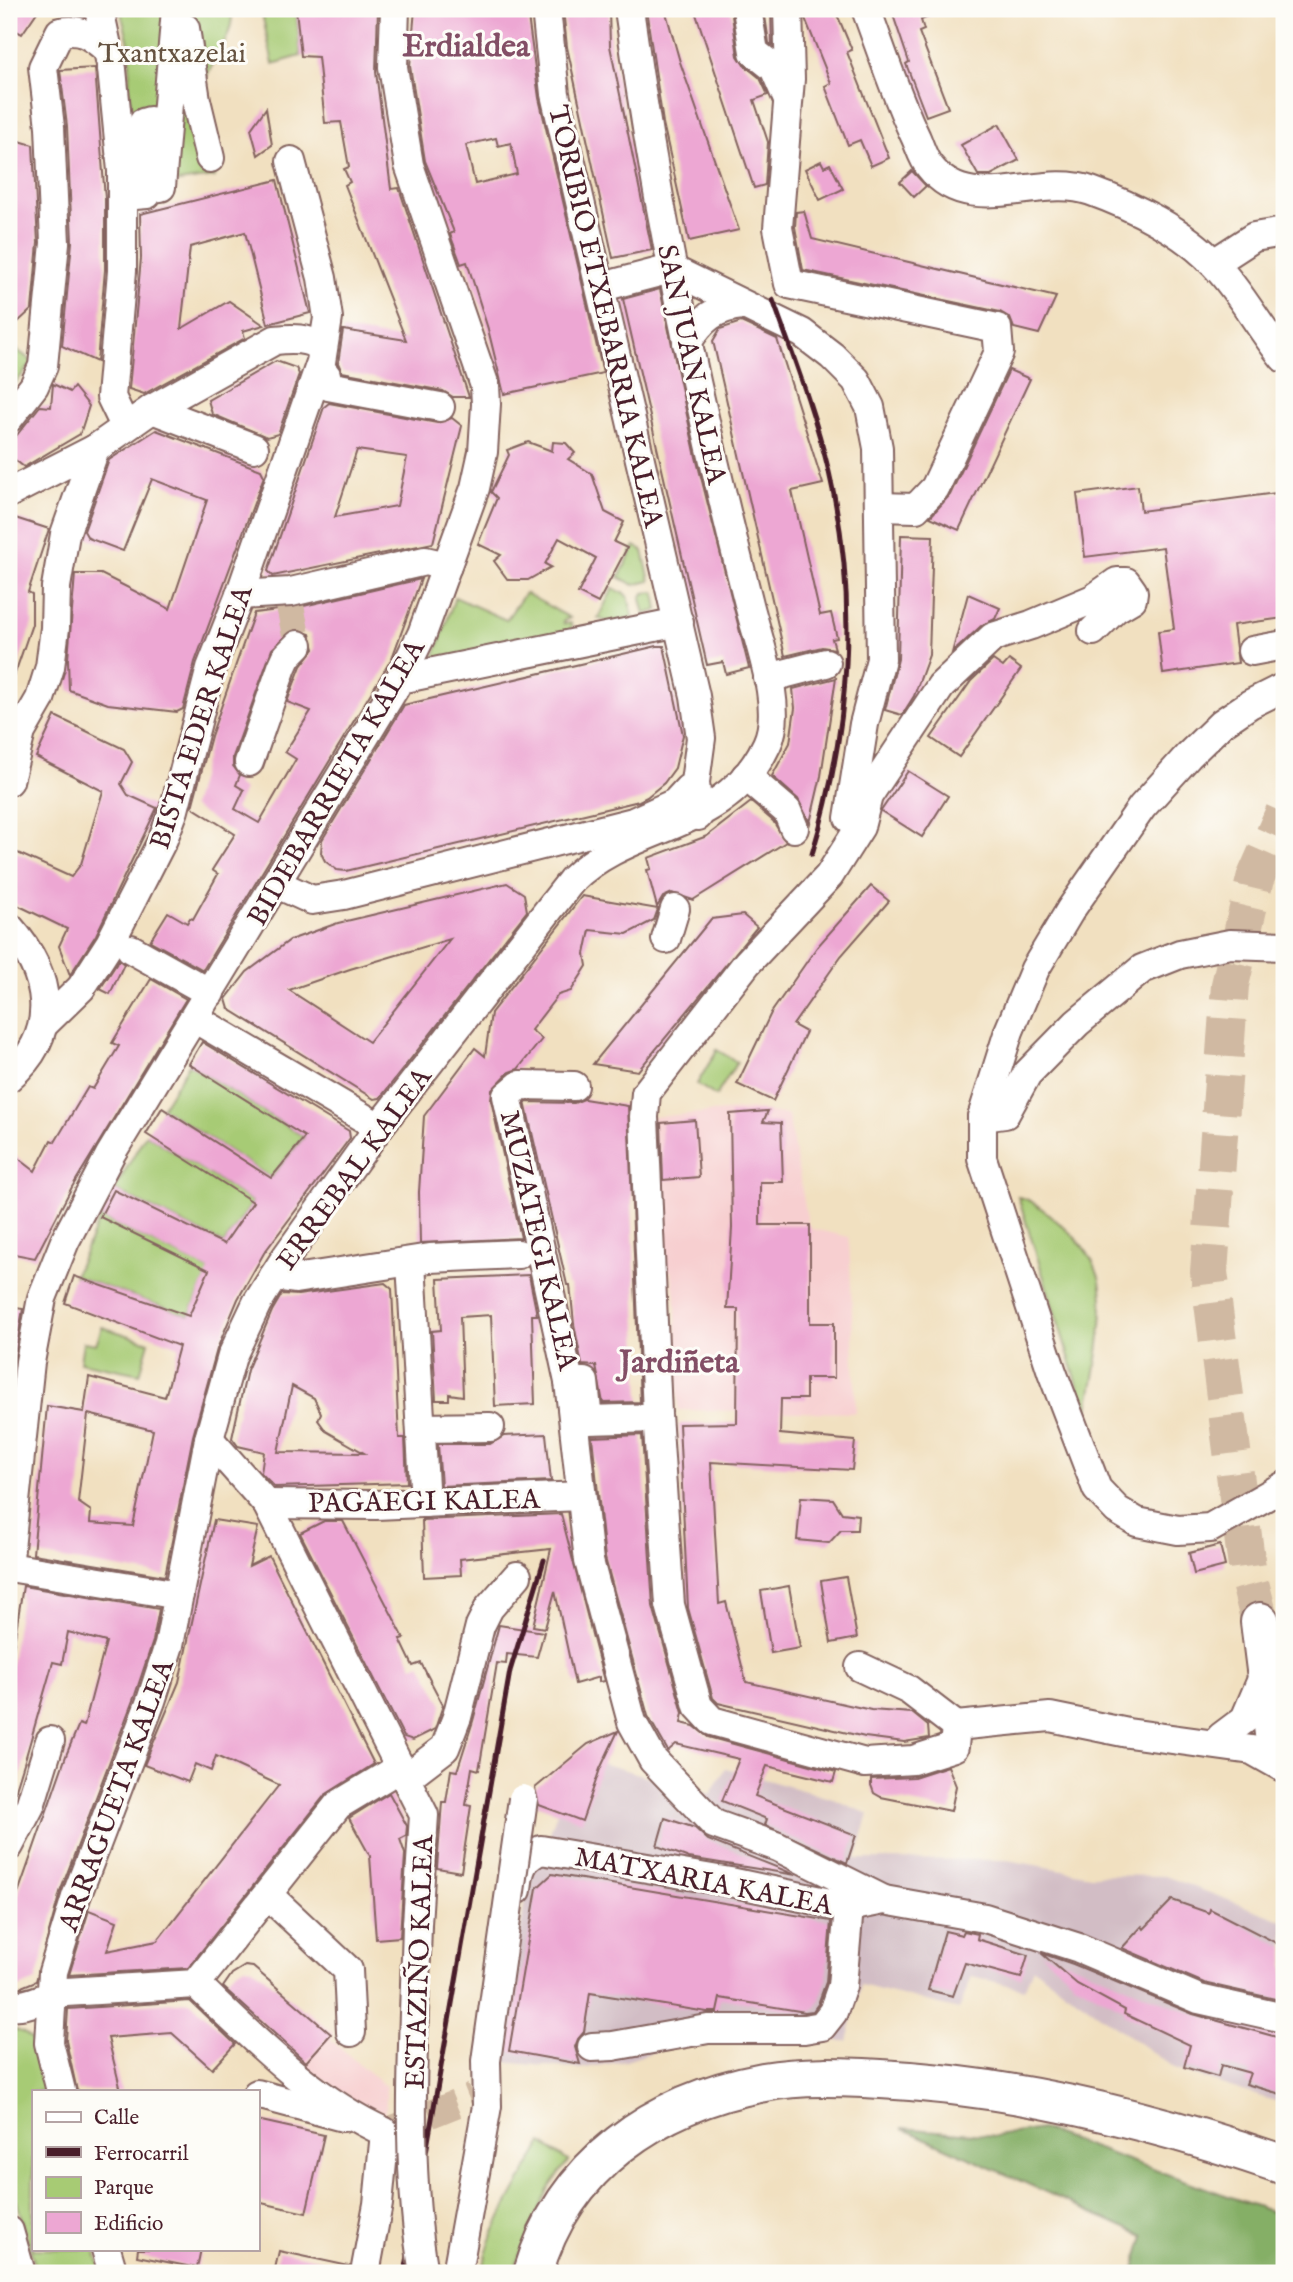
<svg xmlns="http://www.w3.org/2000/svg" width="1293" height="2282" font-family="'IM FELL English',serif">
  <style>
    .built { fill: #f7cfd0 }
    .industrial { fill: #d2bdc5 }
    .green { fill: #a7cb74; stroke: #787550; stroke-width: 2 }
    .forest { fill: #85af66; stroke: #686748; stroke-width: 2 }
    .building { fill: #eda7d3; fill-rule: evenodd }
    .lines { fill: none; stroke-linecap: round; stroke-linejoin: round }
    .minor-tunnel { stroke: #d0b9a2; stroke-width: 28; stroke-dasharray: 28 14; stroke-linecap: butt }
    .highway-tunnel { stroke: #d0b9a2; stroke-width: 38; stroke-dasharray: 38 19; stroke-linecap: butt }
    .minor-casing { stroke: #84635f; stroke-width: 32 }
    .highway-casing { stroke: #84635f; stroke-width: 42 }
    .minor { stroke: #fff; stroke-width: 28 }
    .highway { stroke: #fff; stroke-width: 38 }
    .rail { stroke: #4a1f2b; stroke-width: 5 }
    .minor-bridge-casing { stroke: #84635f; stroke-width: 32; stroke-linecap: butt }
    .minor-bridge { stroke: #fff; stroke-width: 28 }
    .labels { text-anchor: middle; stroke-width: 6; stroke-linejoin: round; paint-order: stroke }
    .park-label { font-size: 28px; fill: #665341; stroke: #fdfcf7 }
    .street-label { font-size: 28px; fill: #4a1f2b; stroke: #fdfcf7 }
    .quarter-label { font-size: 32px; font-weight: bold; fill: #834f66; stroke: #fdfcf7 }
  </style>
  <rect width="100%" height="100%" fill="#fdfcf7"/>
  <filter id="ink" filterUnits="userSpaceOnUse"><feTurbulence type="fractalNoise" baseFrequency=".0143" numOctaves="2"/><feDisplacementMap in="SourceGraphic" scale="14" xChannelSelector="R" yChannelSelector="G"/><feConvolveMatrix kernelMatrix="1 2 1 2 8 2 1 2 1" color-interpolation-filters="sRGB"/></filter>
  <filter id="wash" filterUnits="userSpaceOnUse"><feTurbulence type="fractalNoise" baseFrequency=".00686" numOctaves="4" result="noise"/><feDisplacementMap in="SourceGraphic" scale="28" xChannelSelector="R" yChannelSelector="G"/><feGaussianBlur stdDeviation="1.57" result="paint"/><feColorMatrix in="noise" values="0 0 0 0 0 0 0 0 0 0 0 0 0 0 0 0 0 1.4 0 .05"/><feComposite in="paint" operator="in"/></filter>
  <g filter="url(#wash)">
    <rect width="100%" height="100%" fill="#f1e0c0"/>
    <g class="built">
      <path d="M751,1109L788,1115L809,1228L849,1237L856,1413L678,1410L676,1304L671,1271L659,1273L651,1117Z"/>
      <path d="M305,2008L333,2033L331,2040L386,2087V2113L354,2100L273,2046Z"/>
    </g>
    <path class="industrial" d="M578,1753L590,1760L710,1794L726,1768L833,1799L869,1814L856,1859L1007,1860L1091,1875L1165,1876L1284,1921V2104L1177,2070L1033,1968L1024,1989L972,1976L959,2010L861,1985L847,2041L762,2043L690,2040L626,2061L579,2069L503,2062L529,1869L540,1861L557,1812L528,1801L532,1791Z"/>
    <g class="green">
      <path d="M120,9H232C234,37 215,56 205,80C193,108 209,149 214,177L143,187L129,89L130,47Z"/>
      <path d="M261,9H296L301,56L273,64Z"/>
      <path d="M9,344L33,362L9,391Z"/>
      <path d="M635,546L643,551L650,581L634,585L619,577Z"/>
      <path d="M613,588L628,596L633,617L610,623L598,618Z"/>
      <path d="M655,592L658,610L645,614L641,599L644,593Z"/>
      <path d="M525,593L570,618L563,621L564,624L571,623L573,632L433,662L455,597L506,620Z"/>
      <path d="M717,1050L737,1062L716,1096L697,1084Z"/>
      <path d="M189,1064L304,1137L271,1178L162,1108Z"/>
      <path d="M146,1134L253,1202L224,1244L114,1190Z"/>
      <path d="M1018,1197C1033,1199 1047,1213 1059,1223C1076,1237 1090,1252 1098,1274C1109,1304 1094,1380 1087,1413Z"/>
      <path d="M100,1217L210,1270L189,1316L74,1276Z"/>
      <path d="M102,1327L149,1342L140,1374L80,1362L83,1342L96,1344Z"/>
      <path d="M9,2029C40,2030 43,2067 50,2091H33V2249H95L102,2273H37L9,2174Z"/>
      <path d="M542,2143L568,2161L548,2190L512,2273H485C478,2246 528,2170 542,2143Z"/>
    </g>
    <path class="forest" d="M902,2128L996,2136L1041,2129L1284,2216V2273H1133L1144,2236Z"/>
    <g id="blocks">
      <g class="building">
        <path d="M9,9H39L22,34L9,27Z"/>
        <path d="M296,9H378L376,72L391,189L399,188L469,397H453L443,391L342,372L338,363L343,330L406,340L345,185L350,182L344,169L349,167L341,122L325,123L318,57L301,56Z"/>
        <path d="M415,9H527L539,98L603,373L504,394L488,329L467,262L461,264L450,234L454,232L425,161L410,66ZM496,138L498,146L511,143L517,174L475,184L466,145Z"/>
        <path d="M563,9H609L610,46L652,250L613,258L567,47Z"/>
        <path d="M646,9H665L680,62L739,230L689,241L663,123Z"/>
        <path d="M704,9H731L738,56L744,65L760,78L768,95L754,100L768,142L765,185L754,188L695,11Z"/>
        <path d="M764,9H771L772,45L769,43Z"/>
        <path d="M805,9H833L839,19L852,50L847,52L889,158L871,166L860,140L848,145L825,86L831,83L805,18Z"/>
        <path d="M891,9H947L921,20L924,30L919,32L948,108L926,116L906,64L909,62Z"/>
        <path d="M95,68L105,199V270L97,362L62,346L72,242L67,126L60,70Z"/>
        <path d="M266,108L272,145L258,155L251,129Z"/>
        <path d="M999,124L1019,160L991,175H978L961,145Z"/>
        <path d="M9,138L33,145L38,243L32,309L17,323L9,317Z"/>
        <path d="M821,161L824,167L830,164L843,189L820,200L805,169Z"/>
        <path d="M912,171L926,186L914,197L900,182Z"/>
        <path d="M277,180L310,313L268,324L245,232L190,247L181,329L229,301L264,325L243,331L245,338L144,394L129,389L141,258L140,214Z"/>
        <path d="M804,211L812,239L1056,297L1039,334L1014,328L1010,318L1000,312L803,270L795,227L796,212Z"/>
        <path d="M660,289L696,457L749,668L726,674L723,662L707,665L623,299Z"/>
        <path d="M741,322L777,339L823,484L792,491L820,615L831,613L837,638L832,639L835,649L822,647L785,656L713,341L720,329Z"/>
        <path d="M276,361L296,368L299,374L278,434L267,437L212,414L208,400Z"/>
        <path d="M1009,370L1030,379L959,530L930,517L950,495Z"/>
        <path d="M53,384L70,392L74,387L89,406L80,434L24,467L9,455V445L40,406L51,407Z"/>
        <path d="M329,403L437,423L452,418L462,426L433,543L273,576L268,571L324,407ZM357,450L407,457L397,506L335,517Z"/>
        <path d="M156,430L261,470L264,476L195,662L183,709L177,712L108,704L69,690L68,659L75,574H101L170,609L207,500L152,479L123,551L88,538L84,531L109,460Z"/>
        <path d="M528,442L552,451L553,442L566,443L575,453L568,459L592,474L605,512L624,522L614,542L627,548L598,603L578,593L596,558L559,538L545,564L551,567L528,580H508L494,561L501,555L478,544L497,498L491,492L509,455L507,450Z"/>
        <path d="M1138,486L1141,511L1284,492V618L1233,625L1238,663L1163,674L1158,631L1174,629L1163,547L1085,557L1077,494Z"/>
        <path d="M9,516L49,529L28,592L32,594V624L11,685L9,684Z"/>
        <path d="M901,535L933,536L929,655L914,696L902,715L885,710L898,659Z"/>
        <path d="M421,579L392,658L203,970L150,941L168,912L187,923L190,918L193,919L218,874L212,870L235,834L192,807L211,736L254,613L295,608ZM294,629L310,634L314,649L301,666L287,702L311,711L285,752L296,759L259,823L235,809L244,790L236,785L240,775L233,766V757L272,649Z"/>
        <path d="M968,594L1000,608L995,619L982,625L952,653Z"/>
        <path d="M657,646H664L683,735L675,768L664,783L647,797L639,801L346,871L337,870L325,861L321,853L322,840L404,705Z"/>
        <path d="M993,660L1003,667L1009,660L1021,669L959,757L931,738L971,681Z"/>
        <path d="M836,678L821,776L810,823L798,799L772,776L790,743L795,708L793,689Z"/>
        <path d="M55,716L124,749L132,762L121,784L128,795L157,808L96,935L70,975L59,946L67,929L9,901V849L71,877L81,864L103,791L36,757Z"/>
        <path d="M908,771L948,796L922,837L881,811Z"/>
        <path d="M751,802L773,821L786,842L693,900L672,893L663,897L657,907L647,870L651,869L648,858L707,836Z"/>
        <path d="M507,883L524,894L527,911L380,1098L374,1099L229,1009L226,999L247,972L290,940L338,923ZM450,939L369,1042L289,990L350,969Z"/>
        <path d="M871,886L889,901L841,956L793,1025L806,1032L773,1101L737,1084L771,1013L817,947Z"/>
        <path d="M582,896L658,909L654,920L627,934L590,930L585,954L587,966L571,991L558,995L531,1030L542,1039L518,1069L509,1072L492,1090L491,1100L521,1238L420,1243L419,1192L424,1116L475,1048L485,1056L491,1013Z"/>
        <path d="M743,915L757,927L638,1071L593,1064L711,919Z"/>
        <path d="M119,960L124,964L110,994L100,989Z"/>
        <path d="M151,979L186,999L72,1187L35,1258L9,1253V1151L35,1171L51,1140L55,1142L88,1087L93,1089L119,1046L112,1043Z"/>
        <path d="M202,1042L349,1131L350,1138L264,1253L238,1299L217,1349L193,1436L165,1576L33,1554L47,1406L84,1412L89,1377L165,1397L179,1346L65,1303L74,1276L189,1316L209,1270L100,1217L114,1190L224,1244L253,1202L146,1134L162,1108L271,1178L305,1137L189,1064ZM88,1414L153,1430L133,1526L90,1523L91,1511L78,1502Z"/>
        <path d="M584,1099L628,1106L640,1402L603,1403L596,1366L582,1365L574,1324L570,1285H567L562,1263L525,1102L574,1103Z"/>
        <path d="M768,1111L763,1122L781,1123L783,1182H760V1225H810V1323H834V1378H806V1399H781L780,1434L855,1441L852,1470L711,1462L719,1604L726,1602L746,1682L871,1710L912,1713L928,1726L929,1738L923,1739L904,1742L865,1737L718,1703L713,1698L688,1608L679,1424L737,1423L738,1309H727L732,1228L730,1114Z"/>
        <path d="M695,1120L699,1177L663,1180L661,1123Z"/>
        <path d="M529,1275L537,1315H532L535,1404L495,1406L491,1315L460,1317L463,1396L449,1394V1400H436L432,1331L441,1330L438,1279Z"/>
        <path d="M385,1283L392,1289L399,1438H405L407,1483L275,1487L261,1473L264,1452L238,1446L232,1438L247,1370L272,1311L282,1294L298,1295ZM292,1386L314,1398L321,1413L318,1420L326,1431L364,1453L278,1452Z"/>
        <path d="M9,1307L23,1309L12,1372H9Z"/>
        <path d="M546,1434L551,1481L441,1486L438,1444H490L504,1436Z"/>
        <path d="M642,1435L653,1606L683,1713L681,1723L694,1726L708,1737L836,1772L833,1782L767,1766L755,1796L856,1835L847,1863L765,1825L767,1819L722,1801L739,1759L676,1744L668,1751L648,1716L605,1558L592,1437Z"/>
        <path d="M801,1497L833,1499L842,1513L858,1515L857,1530H841L829,1543L797,1540Z"/>
        <path d="M561,1514L604,1681L599,1682V1677L575,1684L555,1591L545,1628L533,1626L551,1549L460,1559L461,1575L424,1577L422,1520Z"/>
        <path d="M214,1520L258,1527L249,1566L269,1556L374,1764L325,1795L188,1968L69,1975L89,1910L117,1921L107,1951L157,1941L279,1785L216,1756L211,1771L195,1764L188,1782L144,1765L179,1682Z"/>
        <path d="M324,1521H343L404,1638L400,1639L413,1666L421,1663L443,1705L435,1729L413,1740L404,1737L300,1533Z"/>
        <path d="M1220,1545L1225,1566L1194,1574L1189,1553Z"/>
        <path d="M846,1577L857,1638L831,1643L821,1581Z"/>
        <path d="M23,1586L159,1609L153,1641L135,1695L60,1892L36,1981L19,1988L9,1986V1919L67,1753L79,1724L84,1726L106,1642L68,1632L62,1664L53,1662L25,1760L12,1802H9V1675Z"/>
        <path d="M789,1586L800,1648L771,1653L761,1591Z"/>
        <path d="M499,1625L544,1632L537,1657L507,1654L506,1664L497,1663L479,1770L472,1768L466,1805L471,1806L461,1872L437,1868L442,1802H446L451,1770L457,1771L473,1721Z"/>
        <path d="M618,1731L600,1769L582,1821L539,1805L535,1788L588,1744Z"/>
        <path d="M948,1766L956,1786L951,1811L881,1797L874,1793L871,1785V1779L914,1777Z"/>
        <path d="M389,1793L407,1826L406,1836L400,1839L405,1854L400,1937L376,1939L370,1856L349,1818Z"/>
        <path d="M665,1818L695,1828L708,1840L796,1875L689,1858L657,1846Z"/>
        <path d="M552,1874L831,1921L826,1982L818,2004L813,2011L805,2012L720,1998L717,2012H707L590,1993L584,2032L578,2039L575,2047L580,2064L509,2051L537,1888Z"/>
        <path d="M1172,1900L1209,1913L1210,1909L1284,1947V2001L1204,1983L1122,1948L1142,1926L1144,1929Z"/>
        <path d="M945,1931L962,1935L964,1931L978,1934L977,1939L1028,1955L1021,1978L965,1963L953,1996L928,1990Z"/>
        <path d="M1041,1953L1073,1964L1193,2014L1284,2039V2095L1246,2084L1250,2073L1221,2065L1218,2077L1184,2067L1190,2045L1124,2014L1125,2010L1077,1984Z"/>
        <path d="M245,1966L253,1967L331,2034L306,2062L223,1987L232,1974Z"/>
        <path d="M190,2001L235,2044L212,2069L172,2033L108,2038L121,2091H77L66,2041L68,2009Z"/>
        <path d="M257,2120L324,2135L306,2213L257,2202Z"/>
        <path d="M138,2249H201L197,2268L137,2256Z"/>
        <path d="M279,2251L349,2266V2273H274Z"/>
      </g>
    </g>
  </g>
  <g filter="url(#ink)">
    <use href="#blocks" fill-opacity="0" stroke="#84635f" stroke-width="2"/>
    <g class="lines">
      <g class="minor-tunnel">
        <path d="M290,606L298,645"/>
        <path d="M391,2130L473,2097"/>
      </g>
      <path class="highway-tunnel" d="M1260,1622L1248,1575L1209,1272L1230,985L1255,879L1284,813"/>
      <defs>
        <g id="minor">
          <path d="M99,9L112,69L122,171V271L111,397L125,426"/>
          <path d="M546,9L555,94L695,696L701,738L695,782L698,816L675,803"/>
          <path d="M747,9L754,52L774,68L787,98"/>
          <path d="M788,9L790,79L778,228L789,284L997,328L999,352L935,488L916,508L879,507"/>
          <path d="M866,9C882,52 896,96 916,138C920,147 923,159 930,167C970,219 1040,172 1091,191C1133,206 1184,231 1214,264C1241,292 1259,328 1284,358"/>
          <path d="M185,28L196,100L210,158"/>
          <path d="M123,196L147,194L143,123L150,121L154,188L161,187L176,9"/>
          <path d="M1214,263L1254,237L1284,232"/>
          <path d="M602,287L671,269L802,333L832,356L856,380L870,407L878,448L881,659L864,724L849,818"/>
          <path d="M687,343C701,319 716,307 743,305"/>
          <path d="M318,373L326,375L328,386L440,407"/>
          <path d="M152,409L254,448"/>
          <path d="M9,418L34,386L43,366L55,243L50,127L43,67L60,32C83,28 91,36 108,50"/>
          <path d="M9,493L95,449L152,409L275,340C293,338 307,338 322,347"/>
          <path d="M240,595L291,592L425,561L447,566"/>
          <path d="M1252,651L1284,645"/>
          <path d="M768,678L826,663"/>
          <path d="M400,679L679,622"/>
          <path d="M1284,687L1250,704L1222,723L1188,756L1142,807L1071,909L1035,969L1009,1031L982,1117V1158L1052,1372L1097,1489L1117,1510L1137,1522L1178,1530L1210,1528L1284,1486"/>
          <path d="M249,762L282,667L287,656L298,645"/>
          <path d="M746,776L787,811L794,828"/>
          <path d="M9,781L21,732L40,699L50,667L55,628L56,587L65,534L95,449"/>
          <path d="M277,884L312,900L344,895L633,822L675,803L688,789"/>
          <path d="M9,927C51,974 61,1033 9,1077"/>
          <path d="M666,939L675,909"/>
          <path d="M131,949L210,993"/>
          <path d="M194,1018L379,1127"/>
          <path d="M45,1023L81,988L110,943L163,839L174,810L211,668L240,595L321,362L328,318L322,278L291,161"/>
          <path d="M574,1086L520,1085L507,1096L569,1382H584L588,1420L657,1418"/>
          <path d="M982,1117L1005,1114L1027,1074L1077,1023L1142,969L1180,954L1230,944L1284,946"/>
          <path d="M411,1263L425,1503"/>
          <path d="M274,1276L295,1279L430,1258L518,1254"/>
          <path d="M569,1382L589,1561L632,1722L653,1760L714,1824L778,1847L884,1900"/>
          <path d="M421,1428L490,1427"/>
          <path d="M209,1439L267,1504L424,1815L417,1924"/>
          <path d="M267,1504L376,1505L581,1496"/>
          <path d="M9,1558L30,1362L42,1298L65,1241L110,1155L400,679L422,634L475,488L483,452L486,404L485,386L409,165L393,67L395,9"/>
          <path d="M9,1567L179,1595"/>
          <path d="M860,1667L909,1690L956,1726"/>
          <path d="M956,1726L954,1747L913,1760L865,1763L712,1721L698,1706L670,1605L657,1414L644,1117L646,1093L747,963L829,876L860,827L868,796L941,686L993,637L1031,625L1093,599L1117,582H1126L1133,592L1132,599L1115,609L1093,631"/>
          <path d="M956,1726L1050,1717L1128,1733L1252,1750L1284,1768"/>
          <path d="M1221,1737L1245,1719L1265,1672"/>
          <path d="M407,1777L445,1748L457,1717L480,1626L489,1608L517,1576"/>
          <path d="M9,1846L30,1806L50,1741"/>
          <path d="M517,1890C519,1869 521,1859 541,1850L730,1882L849,1907L884,1900L985,1918L1079,1948L1199,1999L1284,2018"/>
          <path d="M268,1895L348,1970L351,2032"/>
          <path d="M196,1984C253,2038 313,2100 385,2132L378,2204L365,2273"/>
          <path d="M9,2005C28,2008 46,1995 66,1992L196,1984L338,1805L401,1767"/>
          <path d="M592,2047L613,2046L708,2029H804L822,2026L833,2012L842,1986L849,1907"/>
          <path d="M61,2091L49,2043L53,1972L76,1897L151,1701L169,1645L209,1439L232,1356L257,1303L286,1257L379,1127L572,880C631,821 726,833 767,744C785,707 757,639 748,600C698,405 656,208 629,9"/>
          <path d="M257,2094L343,2117"/>
          <path d="M9,2231L21,2273"/>
          <path d="M106,2249L113,2273"/>
        </g>
        <g id="highway">
          <path d="M1260,1622L1274,1734L1284,1755"/>
          <path d="M533,2273C564,2164 656,2102 764,2082C802,2075 843,2077 881,2079C1018,2086 1154,2120 1284,2165"/>
        </g>
      </defs>
      <use href="#minor" class="minor-casing"/>
      <use href="#highway" class="highway-casing"/>
      <use href="#minor" class="minor"/>
      <use href="#highway" class="highway"/>
      <g class="rail">
        <path d="M773,300C793,356 815,413 829,472C859,599 850,730 812,854"/>
        <path d="M405,2273L510,1671L544,1560"/>
      </g>
      <defs>
        <g id="minor-bridge">
          <path d="M417,1924C414,2040 404,2159 424,2273"/>
          <path d="M457,2273L487,2106L486,2061L523,1799"/>
        </g>
      </defs>
      <use href="#minor-bridge" class="minor-bridge-casing"/>
      <use href="#minor-bridge" class="minor-bridge"/>
    </g>
  </g>
  <g class="labels">
    <g class="park-label">
      <text x="172" y="62">Txantxazelai</text>
    </g>
    <g class="street-label">
      <text transform="translate(607 316) rotate(77)" y="10">TORIBIO ETXEBARRIA KALEA</text>
      <text transform="translate(693 364) rotate(78)" y="10">SAN JUAN KALEA</text>
      <text transform="translate(200 717) rotate(-72)" y="10">BISTA EDER KALEA</text>
      <text transform="translate(335 782) rotate(-60)" y="10">BIDEBARRIETA KALEA</text>
      <text transform="translate(353 1168) rotate(-54)" y="10">ERREBAL KALEA</text>
      <text transform="translate(540 1240) rotate(77)" y="10">MUZATEGI KALEA</text>
      <text transform="translate(424 1500) rotate(-1)" y="10">PAGAEGI KALEA</text>
      <text transform="translate(115 1795) rotate(-70)" y="10">ARRAGUETA KALEA</text>
      <text transform="translate(704 1880) rotate(11)" y="10">MATXARIA KALEA</text>
      <text transform="translate(418 1962) rotate(-88)" y="10">ESTAZIÑO KALEA</text>
    </g>
    <g class="quarter-label">
      <text x="466" y="56">Erdialdea</text>
      <text x="679" y="1372">Jardiñeta</text>
    </g>
  </g>
  <rect width="1293" height="2282" fill="none" stroke="#fdfcf7" stroke-width="35"/>
  <rect x="32" y="2090" width="228" height="161" fill="#fdfcf7" stroke="#b5a4a5" stroke-width="2"/>
  <rect x="46" y="2112" width="35" height="10" fill="#ffffff" stroke="#b5a4a5" stroke-width="2"/>
  <text x="94" y="2124" font-size="21" fill="#4a1f2b">Calle</text>
  <rect x="46" y="2147" width="35" height="10" fill="#4a1f2b" stroke="#b5a4a5" stroke-width="2"/>
  <text x="94" y="2160" font-size="21" fill="#4a1f2b">Ferrocarril</text>
  <rect x="46" y="2177" width="35" height="21" fill="#a7cb74" stroke="#b5a4a5" stroke-width="2"/>
  <text x="94" y="2194" font-size="21" fill="#4a1f2b">Parque</text>
  <rect x="46" y="2212" width="35" height="21" fill="#eda7d3" stroke="#b5a4a5" stroke-width="2"/>
  <text x="94" y="2230" font-size="21" fill="#4a1f2b">Edificio</text>
</svg>
